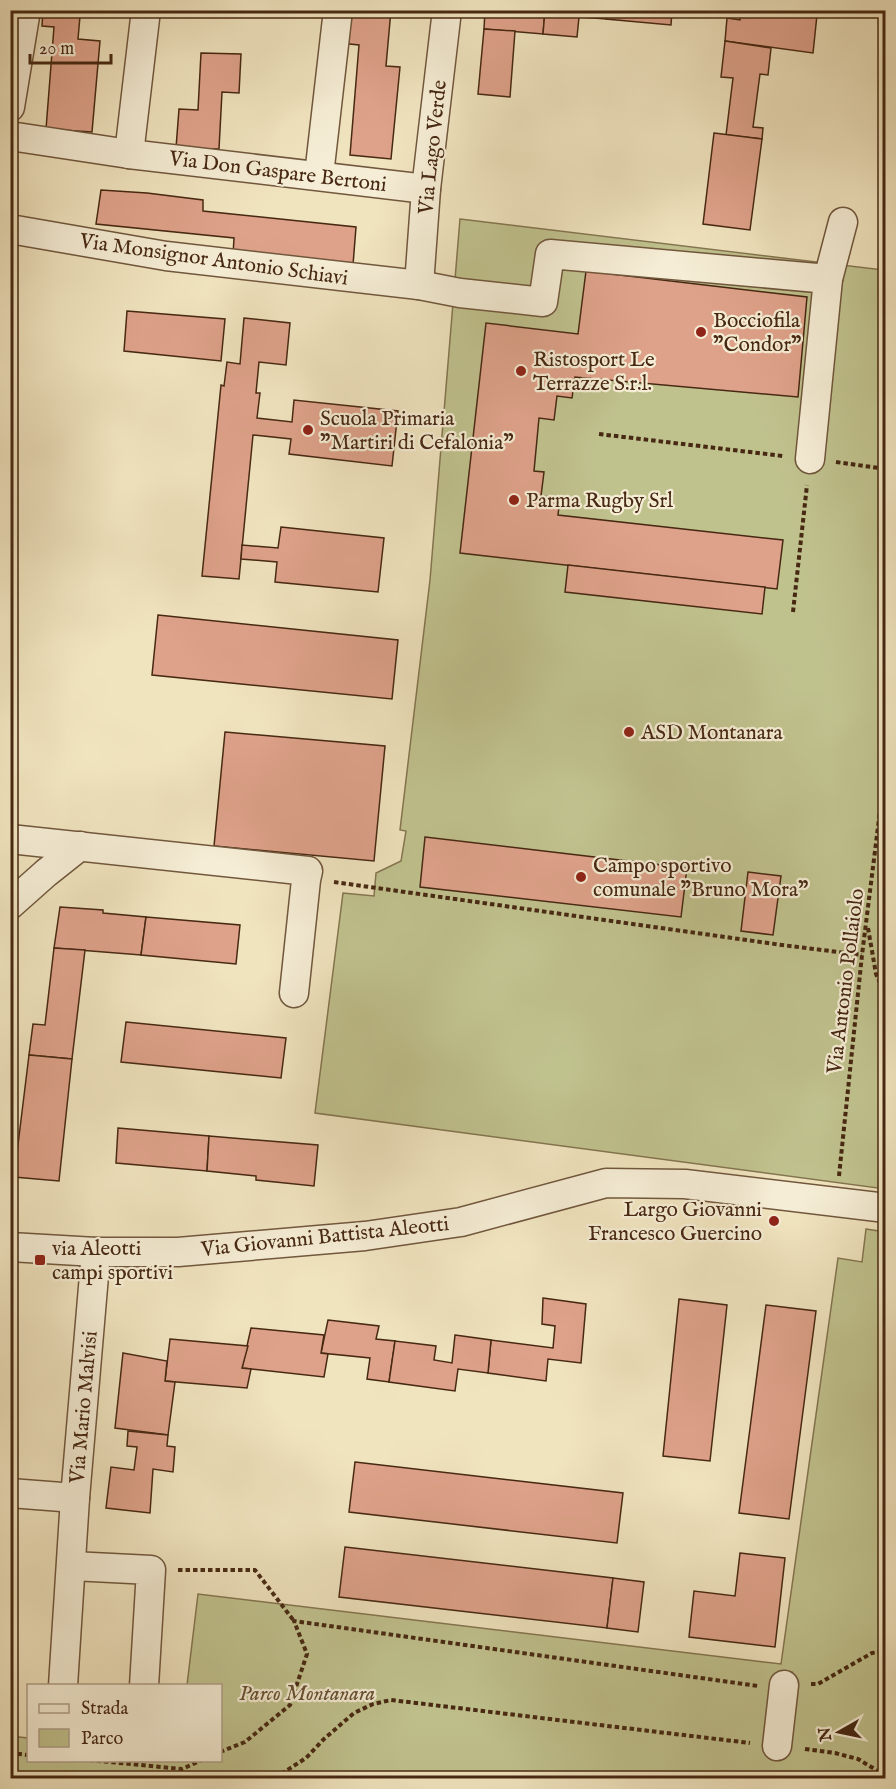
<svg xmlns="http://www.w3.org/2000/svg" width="896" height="1789" font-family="'IM FELL English',serif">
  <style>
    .green { fill: #c0c28e; stroke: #847550; stroke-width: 1.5 }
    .building { fill: #dea28a; stroke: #472812; stroke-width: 1.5 }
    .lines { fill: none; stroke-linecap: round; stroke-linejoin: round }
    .minor-casing { stroke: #71573d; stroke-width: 31 }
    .path { stroke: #472812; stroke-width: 4; stroke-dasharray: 4.5 3; stroke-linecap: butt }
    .minor { stroke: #f5edd5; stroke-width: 28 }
    .poi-dot { fill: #8f2418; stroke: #f5edd5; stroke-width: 2 }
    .labels { text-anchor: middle; stroke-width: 4.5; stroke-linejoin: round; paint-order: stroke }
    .street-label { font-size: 21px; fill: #472812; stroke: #f5edd5 }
    .poi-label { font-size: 21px; fill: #472812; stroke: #f5edd5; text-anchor: start }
    .park-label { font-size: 21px; font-style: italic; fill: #654e31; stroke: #f5edd5 }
  </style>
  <rect width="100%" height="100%" fill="#f0e4bf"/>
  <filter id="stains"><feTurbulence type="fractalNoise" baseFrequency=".00333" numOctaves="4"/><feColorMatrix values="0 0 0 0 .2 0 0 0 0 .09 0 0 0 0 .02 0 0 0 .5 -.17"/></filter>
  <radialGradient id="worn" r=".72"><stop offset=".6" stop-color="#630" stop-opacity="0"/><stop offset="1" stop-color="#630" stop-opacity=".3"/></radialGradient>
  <g class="green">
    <path d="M460,219L883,270L885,252V1189L315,1113L343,893L374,896L376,873L401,861L406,831L400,830L430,580Z"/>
    <path d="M866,1229L885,1232V1778H11L10,1736L28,1738V1760H220V1686L187,1685L198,1594L781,1664L838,1258L862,1262Z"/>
  </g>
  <g class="building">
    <path d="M43,10H91V17L80,16L78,39L100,41L92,132L46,129L54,27L42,26Z"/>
    <path d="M343,10H391L386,66L400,67L391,159L350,155L359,45L340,43Z"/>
    <path d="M485,10H545L543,34L484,29Z"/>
    <path d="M545,10H607L606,19L579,17L577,37L543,34Z"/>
    <path d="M607,10H672L671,25L606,19Z"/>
    <path d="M741,10H784L817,15L813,53L725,41L727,18L740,20Z"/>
    <path d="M484,29L515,31L510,97L478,94Z"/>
    <path d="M725,41L771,48L768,75L760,74L753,127L763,128L762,139L726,135L733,78L721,77Z"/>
    <path d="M201,53L241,54L239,93L222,92L219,149L176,148L179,109L198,110Z"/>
    <path d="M714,133L762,139L750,230L703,224Z"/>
    <path d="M101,190L147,193L203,200V211L356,227L353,265L233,255L234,238L96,224Z"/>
    <path d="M586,271L807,297L798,397L575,377L572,398L557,396L554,420L539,418L534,471L544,472L541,496L560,498L558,515L783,540L777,589L460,553L486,323L578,334Z"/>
    <path d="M127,311L225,319L221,361L124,351Z"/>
    <path d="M244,318L290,323L286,365L259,362L256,393H260L257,418L292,422L294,400L398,411L392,466L289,454L291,439L253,435L239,579L202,576L221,385L224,386L227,362L240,364Z"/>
    <path d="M281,527L384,538L378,592L275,582L277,562L241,559L242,545L278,548Z"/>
    <path d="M568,565L765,587L762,614L565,592Z"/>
    <path d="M158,615L398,640L392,699L152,675Z"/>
    <path d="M225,732L385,746L374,861L214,846Z"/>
    <path d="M425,837L687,868L681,917L420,887Z"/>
    <path d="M748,872L781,876L773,935L741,931Z"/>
    <path d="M60,907L103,910V913L146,917L141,955L54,948Z"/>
    <path d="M146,917L240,925L236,964L141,955Z"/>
    <path d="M54,948L85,950L72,1059L29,1055L33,1024L45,1025Z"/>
    <path d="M126,1022L286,1038L281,1078L121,1062Z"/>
    <path d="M29,1055L72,1059L59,1181L14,1177Z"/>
    <path d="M118,1128L209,1136L207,1171L116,1163Z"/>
    <path d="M209,1136L318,1145L314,1186L256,1180V1176L207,1171Z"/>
    <path d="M543,1298L586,1304L581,1363L548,1359L546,1381L488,1373L491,1340L553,1348L555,1326L542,1324Z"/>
    <path d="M679,1299L727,1305L710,1461L663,1456Z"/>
    <path d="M766,1305L816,1311L789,1519L739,1513Z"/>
    <path d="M328,1320L379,1326L376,1339L395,1341L389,1382L367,1379L370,1358L321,1353Z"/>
    <path d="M251,1328L324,1335L321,1353L328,1354L324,1377L242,1368Z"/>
    <path d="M455,1335L491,1340L488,1373L458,1369L455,1391L389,1382L395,1341L436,1346L434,1360L452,1363Z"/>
    <path d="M170,1339L248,1346L242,1368L251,1369L247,1388L165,1381Z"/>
    <path d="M123,1353L167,1361L165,1381L175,1382L168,1435L115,1428Z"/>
    <path d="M128,1431L168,1435L167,1446L175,1447L173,1472L153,1469L150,1513L106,1508L111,1467L134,1470L137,1447L127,1446Z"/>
    <path d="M355,1462L623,1493L617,1543L349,1512Z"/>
    <path d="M345,1547L613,1578L607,1628L339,1597Z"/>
    <path d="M740,1553L785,1558L775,1647L689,1637L694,1591L735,1596Z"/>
    <path d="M613,1578L644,1582L638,1632L607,1628Z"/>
  </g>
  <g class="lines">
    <defs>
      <g id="minor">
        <path d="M10,107L26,10"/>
        <path d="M10,136L129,154L426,189"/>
        <path d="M129,154L146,10"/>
        <path d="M319,175L338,10"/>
        <path d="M10,229L166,256L419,285L460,293L543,302L550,254L828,279L810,459"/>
        <path d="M828,279L843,222"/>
        <path d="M419,285L426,189L447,10"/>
        <path d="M10,839L308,871L306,880L294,993"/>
        <path d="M10,905L46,873L80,846"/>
        <path d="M10,1247L96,1252H178L365,1236L461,1222L606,1183L685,1184L886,1208"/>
        <path d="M10,1493L75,1498L96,1252"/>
        <path d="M72,1566L151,1570L144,1686"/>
        <path d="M63,1686L75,1498"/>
        <path d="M777,1746L784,1685"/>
      </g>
    </defs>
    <use href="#minor" class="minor-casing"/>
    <g class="path">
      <path d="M599,434L783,456"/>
      <path d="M836,462L886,469"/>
      <path d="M793,612L807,485"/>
      <path d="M10,664H13"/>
      <path d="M334,882L782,945L862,955"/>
      <path d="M868,928L876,974L886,996"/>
      <path d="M839,1176L862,955L886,763"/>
      <path d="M178,1570H255L294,1621"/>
      <path d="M811,1684H818L872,1653L886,1651"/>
      <path d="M805,1749L835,1753L858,1759L886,1776"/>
      <path d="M220,1752L245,1742L290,1705L307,1654L294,1621L758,1686"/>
      <path d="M10,1753L28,1755"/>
      <path d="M89,1760L182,1769L202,1760"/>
      <path d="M275,1778L306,1758L324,1739L354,1713L373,1704L391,1700L750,1743"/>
    </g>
    <use href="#minor" class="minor"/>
  </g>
  <g class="poi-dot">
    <circle cx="701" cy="332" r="6"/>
    <circle cx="521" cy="371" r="6"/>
    <circle cx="308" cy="430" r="6"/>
    <circle cx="514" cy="500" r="6"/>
    <circle cx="629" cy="732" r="6"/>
    <circle cx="581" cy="877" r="6"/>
    <circle cx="774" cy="1221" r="6"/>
    <rect x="34" y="1254" width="12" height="12" rx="3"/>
  </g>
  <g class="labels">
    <g class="street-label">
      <text transform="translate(432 147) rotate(-84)" y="7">Via Lago Verde</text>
      <text transform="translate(278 171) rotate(7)" y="7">Via Don Gaspare Bertoni</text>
      <text transform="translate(214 259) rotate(8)" y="7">Via Monsignor Antonio Schiavi</text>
      <text transform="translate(845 981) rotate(-83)" y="7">Via Antonio Pollaiolo</text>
      <text transform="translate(325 1236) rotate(-6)" y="7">Via Giovanni Battista Aleotti</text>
      <text transform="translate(83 1407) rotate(-85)" y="7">Via Mario Malvisi</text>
    </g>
    <g class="poi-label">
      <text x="713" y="327">Bocciofila<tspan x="713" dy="24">"Condor"</tspan></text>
      <text x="533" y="366">Ristosport Le<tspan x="533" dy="24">Terrazze S.r.l.</tspan></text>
      <text x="320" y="425">Scuola Primaria<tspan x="320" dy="24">"Martiri di Cefalonia"</tspan></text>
      <text x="526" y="507">Parma Rugby Srl</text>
      <text x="641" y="739">ASD Montanara</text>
      <text x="593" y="872">Campo sportivo<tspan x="593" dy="24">comunale "Bruno Mora"</tspan></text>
      <text x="762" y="1216" text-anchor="end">Largo Giovanni<tspan x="762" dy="24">Francesco Guercino</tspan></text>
      <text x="52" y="1255">via Aleotti<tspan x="52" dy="24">campi sportivi</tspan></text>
    </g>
    <g class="park-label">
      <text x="307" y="1700">Parco Montanara</text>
    </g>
  </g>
  <rect width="896" height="1789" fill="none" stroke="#f0e4bf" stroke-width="36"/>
  <rect x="12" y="12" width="872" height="1765" fill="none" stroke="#472812" stroke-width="3"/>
  <rect x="18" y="18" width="860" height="1753" fill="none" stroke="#472812" stroke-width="1.5"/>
  <rect x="27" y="1684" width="195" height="78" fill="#f5edd5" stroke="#af9e87" stroke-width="1.5"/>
  <rect x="39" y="1704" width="30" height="9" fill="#f5edd5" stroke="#af9e87" stroke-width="1.5"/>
  <text x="81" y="1714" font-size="18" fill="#472812">Strada</text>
  <rect x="39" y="1729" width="30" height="18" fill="#c0c28e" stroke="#af9e87" stroke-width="1.5"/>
  <text x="81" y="1744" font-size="18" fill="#472812">Parco</text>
  <g transform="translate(839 1732) rotate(261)" stroke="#f5edd5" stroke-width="4.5" paint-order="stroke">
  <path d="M0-4.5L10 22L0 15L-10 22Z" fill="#472812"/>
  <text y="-9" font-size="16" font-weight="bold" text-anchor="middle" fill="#472812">N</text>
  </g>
  <path d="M30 54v9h81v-9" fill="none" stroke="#472812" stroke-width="3"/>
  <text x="39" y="54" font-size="18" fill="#472812" stroke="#f5edd5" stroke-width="4.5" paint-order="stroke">20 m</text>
  <rect width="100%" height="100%" filter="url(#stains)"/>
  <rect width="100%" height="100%" fill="url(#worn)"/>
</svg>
